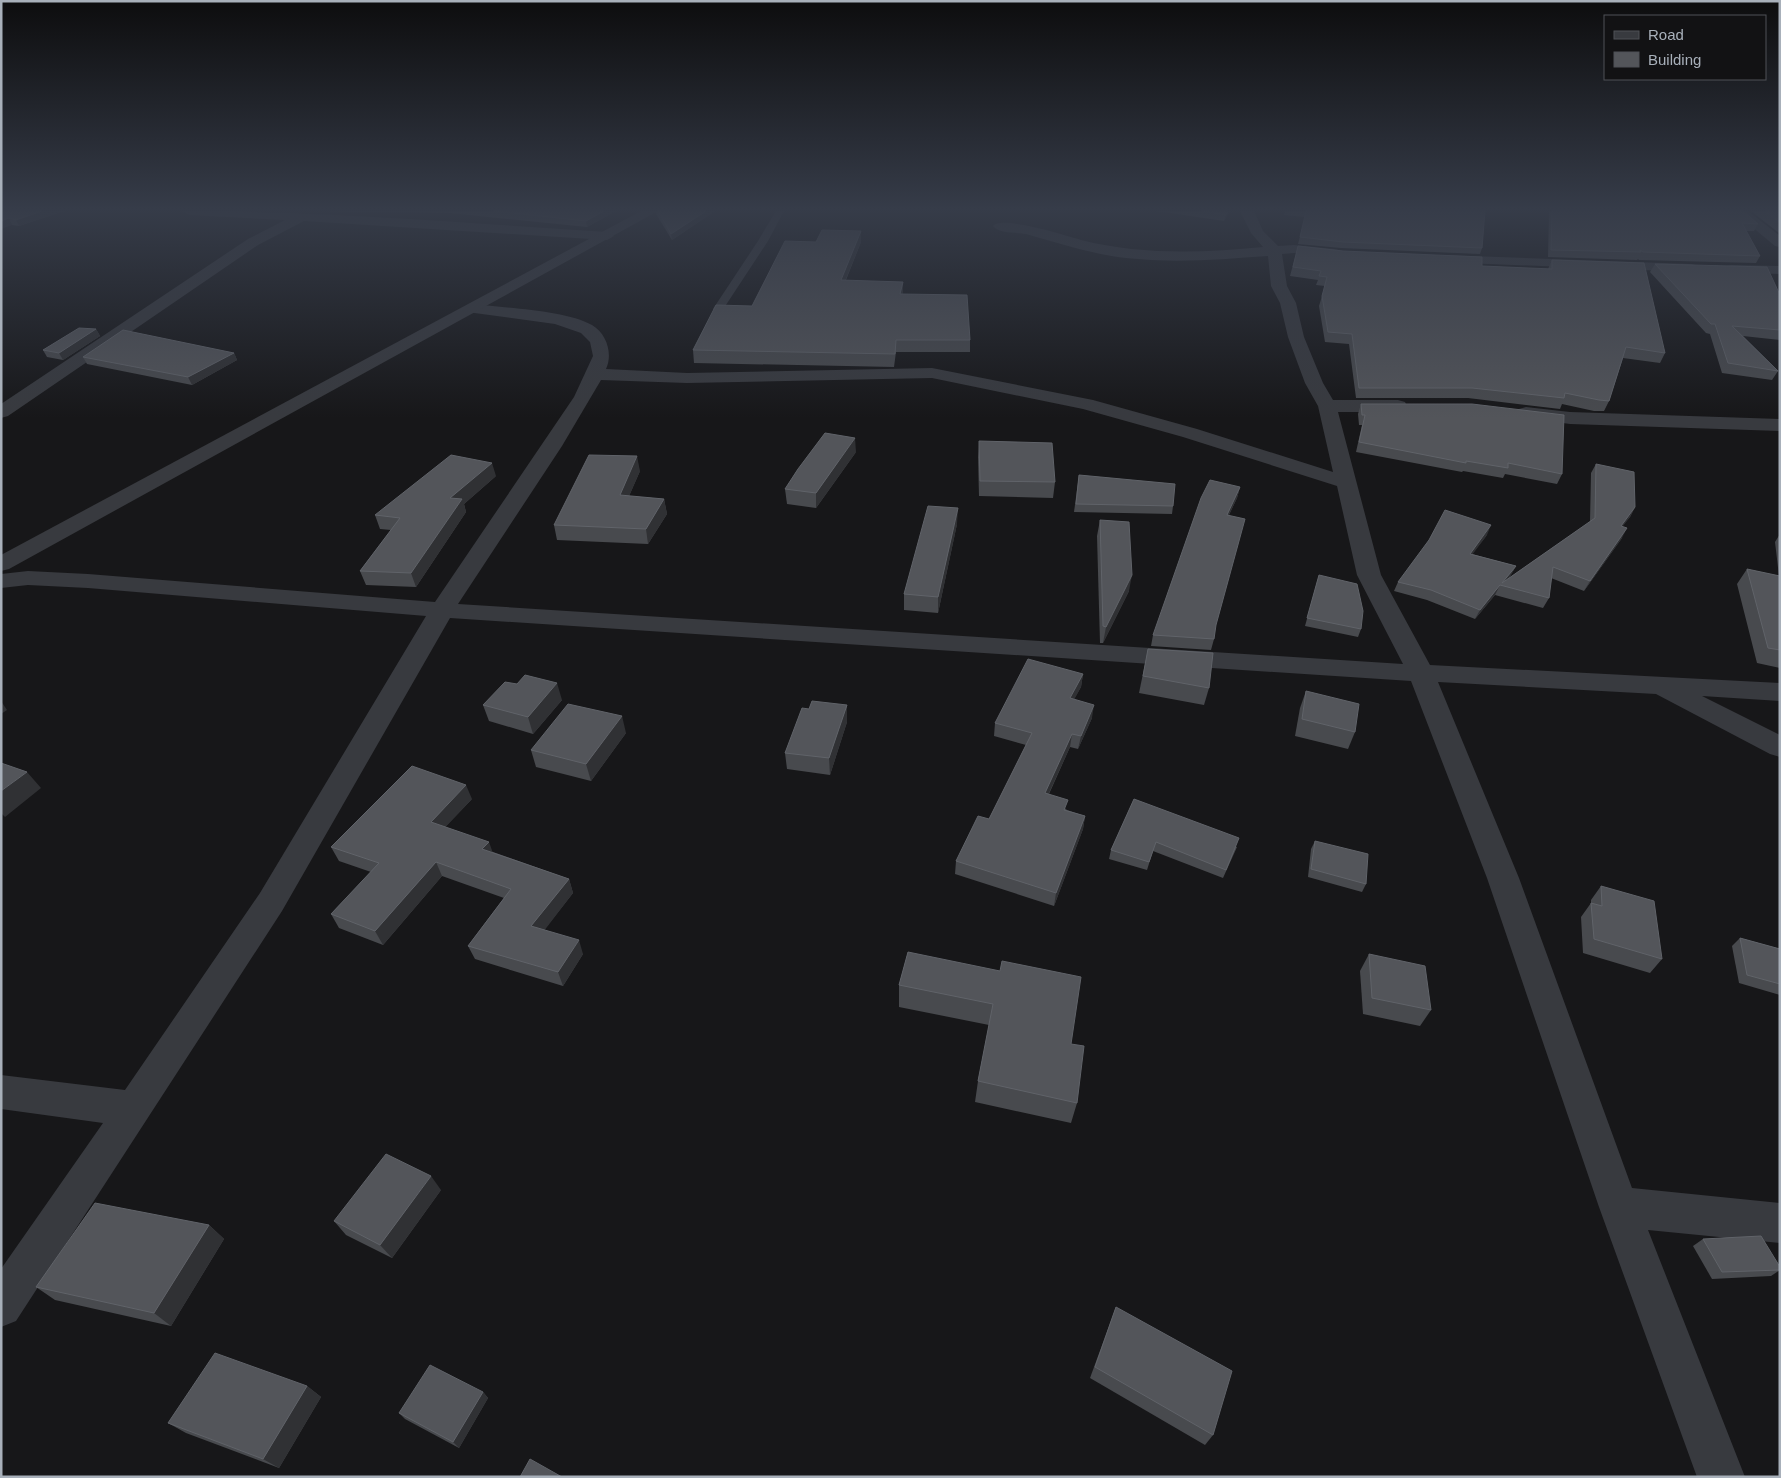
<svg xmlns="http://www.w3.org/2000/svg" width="1781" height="1478" font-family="Arial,sans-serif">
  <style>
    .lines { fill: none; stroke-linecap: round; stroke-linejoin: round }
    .service { fill: #383a3f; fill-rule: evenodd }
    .minor { fill: #383a3f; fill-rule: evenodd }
    .tertiary { fill: #383a3f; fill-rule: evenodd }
    .wall { fill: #484a4e }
    .shaded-wall { fill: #303134 }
    .building { fill: #53555a; stroke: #606369 }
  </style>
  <rect width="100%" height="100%" fill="#171719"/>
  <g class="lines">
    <path class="service" d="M776,211H784L768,241L722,311H714L713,309L758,241Z"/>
    <g class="minor">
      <path d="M183,211C324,211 466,223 607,232L614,236L607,240L304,221L258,245L8,416L1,418V404L248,239L285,220L189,215Z"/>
      <path d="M1240,211H1254L1263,231L1278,246L1294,245L1334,249L1339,250L1341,253L1339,256L1334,257L1294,253L1282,254L1287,286L1296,303L1304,337L1323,383L1333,400H1398L1405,402L1407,406L1405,410L1398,412H1338L1381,575L1430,665L1780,683V701L1702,696L1780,735V757L1770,754L1656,694L1438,682L1519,878L1632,1188L1780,1203V1243L1648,1230L1745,1477H1697L1599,1207L1487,878L1411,681L450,618L282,911L16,1321L1,1327V1269L103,1123L1,1109V1075L125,1090L260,893L426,616L88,588L28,585L1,588V574L28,571L88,574L435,602L574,397L593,356L590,342L581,333L555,324L467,312L465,309L467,306L473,304C505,308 566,310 592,325C607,334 613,354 606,369L687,373L932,368L1093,400L1197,429L1333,472L1318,406L1305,383L1288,337L1280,303L1271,286L1268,256C1225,259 1180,263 1138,259C1100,257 1062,244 1026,234C1016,232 999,234 993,226C1001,215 1067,236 1081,240C1140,255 1202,253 1263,247L1251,233ZM932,378L1083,409L1183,437L1337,486L1357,575L1403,664L458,604L562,446L601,380L687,383Z"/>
      <path d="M1733,211H1748L1780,236V247L1775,246Z"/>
      <path d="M1444,255L1691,264L1696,265L1698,268L1696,271L1691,272L1439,262L1437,259L1439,256Z"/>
      <path d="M1731,265L1780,266V274L1726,272L1724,269L1726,266Z"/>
      <path d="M1526,407L1570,412L1780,419V431L1570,424L1519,417L1517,413L1519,409Z"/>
    </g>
    <path class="tertiary" d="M641,211H658L9,569L1,571V555Z"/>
  </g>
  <g class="wall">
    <path d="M1,211H64L19,226L12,225Z"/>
    <path d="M325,211H616L587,227L450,213Z"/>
    <path d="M656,211H715L672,240L656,214Z"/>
    <path d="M1157,211H1230L1224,221Z"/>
    <path d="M1285,211H1485L1482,248L1480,254L1341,248L1298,244L1305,217L1284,215Z"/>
    <path d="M1549,211H1743L1758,224L1754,231H1746L1760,256L1756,263L1639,260L1638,259L1637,260L1548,257Z"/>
    <path d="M1751,211H1780V233H1779Z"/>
    <path d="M861,231V242L846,280L902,294L970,340V352H896L894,367L694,363L693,350L752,306L816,242Z"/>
    <path d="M1298,246L1482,266L1548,269L1552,260L1665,353L1660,363L1623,358L1609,401L1604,411H1594L1562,404L1560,409L1468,398H1356L1349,344L1325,342L1319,306L1325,286L1316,285L1318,280L1290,276Z"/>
    <path d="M1655,264L1780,295V340L1743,336L1778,371L1772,380L1722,373L1710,334L1706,333L1650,272Z"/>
    <path d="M96,329L100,336L63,360L47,357L43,350Z"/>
    <path d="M234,353L237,360L192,385L87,364L83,357Z"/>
    <path d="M1361,404L1562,474L1557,484L1505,474L1503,478L1463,471L1462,472L1356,452L1362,425H1359L1358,414Z"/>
    <path d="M979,441L1055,482L1053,498L979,496L978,457Z"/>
    <path d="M856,452L816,508L787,504L785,489Z"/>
    <path d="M1596,464L1635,507L1630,517L1622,526V538L1584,591L1551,578L1549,598L1543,608L1495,595L1475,619L1427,600L1394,591L1398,582L1487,535L1472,554L1516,566L1509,578L1590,522L1591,473Z"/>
    <path d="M640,471L629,496L664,499L667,514L648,544L557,540L554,525Z"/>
    <path d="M1079,475L1173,506L1172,514L1074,512Z"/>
    <path d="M496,476L464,504L466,512L416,587L366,585L360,571L391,530L380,529L375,515Z"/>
    <path d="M1240,487L1237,498L1229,515L1214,639L1211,650L1151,646L1153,635Z"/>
    <path d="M1100,520L1129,591L1103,643H1100L1097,536Z"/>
    <path d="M957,524L938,613L904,610V594Z"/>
    <path d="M1780,534V668L1757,663L1737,584L1747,569L1779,576L1775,542Z"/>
    <path d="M1319,575L1361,629L1358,637L1305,626Z"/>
    <path d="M1148,649L1209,688L1204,705L1139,693Z"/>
    <path d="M1083,674L1081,687L1074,699L1092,718L1078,749L1070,747L1049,794L1067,810L1085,816L1083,829L1054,906L955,874L956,861L989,819L1026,745L994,736L995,723Z"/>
    <path d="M1306,691L1355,732L1348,749L1295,736L1300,708Z"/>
    <path d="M562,700L533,734L489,721L483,705Z"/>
    <path d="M847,705V722L830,775L787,769L785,753L809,709Z"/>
    <path d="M626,733L591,781L536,767L531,750Z"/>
    <path d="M472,799L445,827L493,852L569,879L573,893L544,930L583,954L563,986L475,959L468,946L504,898L442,876L383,945L339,928L331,914L371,872L339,861L331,847Z"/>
    <path d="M1134,799L1237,847L1223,878L1153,851L1147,870L1109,859L1111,850Z"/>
    <path d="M1315,841L1366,884L1362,892L1308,877L1311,849Z"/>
    <path d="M1601,886L1662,959L1650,973L1583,953L1581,917L1591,903V900Z"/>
    <path d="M1740,938L1780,949V995L1739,983L1732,946Z"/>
    <path d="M908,952L1071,1044L1077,1103L1071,1123L975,1102L978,1081L989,1025L899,1007V985Z"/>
    <path d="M1369,954L1431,1010L1420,1026L1363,1014L1360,971Z"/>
    <path d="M441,1190L392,1258L346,1235L334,1221Z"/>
    <path d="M209,1225L224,1239L171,1326L55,1300L36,1287Z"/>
    <path d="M1703,1239L1780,1267V1270L1771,1276L1712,1279L1693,1246Z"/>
    <path d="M1116,1307L1213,1435L1205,1445L1090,1378Z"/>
    <path d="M307,1386L321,1397L279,1468L186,1433L168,1423Z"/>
    <path d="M483,1392L488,1398L459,1448L405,1419L399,1413Z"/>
  </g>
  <g class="shaded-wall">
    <path d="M42,211H64L19,226L16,220Z"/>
    <path d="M604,211H616L587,227L586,221Z"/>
    <path d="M706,211H715L672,240L671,234Z"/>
    <path d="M1228,211H1230L1224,221L1226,215Z"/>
    <path d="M9,218L12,225L1,229V221Z"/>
    <path d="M861,231V242L841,291V280Z"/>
    <path d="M903,282V293L900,306V294Z"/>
    <path d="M96,329L100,336L63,360L59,353Z"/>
    <path d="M234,353L237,360L192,385L188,377Z"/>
    <path d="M855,438L856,452L816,508V493Z"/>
    <path d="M637,456L640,471L623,510L620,495Z"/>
    <path d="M492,463L496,476L464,504L466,512L416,587L411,573L450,498Z"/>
    <path d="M1240,487L1237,498L1224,525L1227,515Z"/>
    <path d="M664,499L667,514L648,544L646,529Z"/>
    <path d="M1635,507L1630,517L1616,535L1621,526Z"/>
    <path d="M958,508L957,524L938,613V597Z"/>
    <path d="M1491,525L1487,535L1466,563L1470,554Z"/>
    <path d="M1627,528L1622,538L1584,591L1590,581Z"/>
    <path d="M1516,566L1511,575L1503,586L1502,583Z"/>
    <path d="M1132,575L1129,591L1103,643L1106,627Z"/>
    <path d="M1500,585L1495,595L1475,619L1480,610Z"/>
    <path d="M1083,674L1081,687L1068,711L1070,698Z"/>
    <path d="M557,683L562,700L533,734L528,717Z"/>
    <path d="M1,701L7,710L1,714Z"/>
    <path d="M847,705V722L830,775L829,758Z"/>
    <path d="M1094,705L1092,718L1078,749L1081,736Z"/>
    <path d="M622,716L626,733L591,781L586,764Z"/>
    <path d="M1072,734L1070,747L1043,806L1045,793Z"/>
    <path d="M27,772L41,788L5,817L1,813V791Z"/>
    <path d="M466,785L472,799L437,836L431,822Z"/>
    <path d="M1085,816L1083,829L1054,906L1056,893Z"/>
    <path d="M489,842L494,856L482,849Z"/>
    <path d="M436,862L442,876L383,945L375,931Z"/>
    <path d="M569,879L573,893L537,940L531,926Z"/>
    <path d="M579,940L583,954L563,986L558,972Z"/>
    <path d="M431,1176L441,1190L392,1258L380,1245Z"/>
    <path d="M209,1225L224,1239L171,1326L154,1313Z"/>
    <path d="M307,1386L321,1397L279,1468L263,1459Z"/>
    <path d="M483,1392L488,1398L459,1448L453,1442Z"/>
  </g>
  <g class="building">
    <path d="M1,211H42L16,220L9,218L1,221Z"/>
    <path d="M494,211H604L586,221Z"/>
    <path d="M658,211H706L671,234Z"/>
    <path d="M1202,211H1228L1226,215Z"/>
    <path d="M1306,211H1485L1482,248L1343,242L1300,237Z"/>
    <path d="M1552,211H1743L1758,224L1742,223L1760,256L1643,252L1640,250L1641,252L1551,250Z"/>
    <path d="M1765,211H1780V223Z"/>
    <path d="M822,230L861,231L841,280L903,282L900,294L967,295L970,340H896L895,354L693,350L716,305L752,306L785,241L816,242Z"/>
    <path d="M1298,246L1343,251L1482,257V266L1552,269V260L1644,263L1665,353L1626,347L1609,401L1599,400L1565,393L1564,398L1472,388H1359L1352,334L1328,332L1322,296L1327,277L1319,276L1321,271L1293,267Z"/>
    <path d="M1655,264L1767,267L1780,295V330L1732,326L1778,371L1728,363L1715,324H1711Z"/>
    <path d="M79,328L96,329L59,353L43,350Z"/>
    <path d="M123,330L234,353L188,377L83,357Z"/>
    <path d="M1361,404H1472L1564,415L1562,474L1508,463V468L1466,461V463L1359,442L1365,415H1362Z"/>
    <path d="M825,433L855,438L816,493L785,489L798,469Z"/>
    <path d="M979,441L1052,443L1055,482L980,481Z"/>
    <path d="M451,455L492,463L450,498L462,499L411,573L360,571L400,518L375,515Z"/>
    <path d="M589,455L637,456L620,495L664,499L646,529L554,525Z"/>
    <path d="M1596,464L1634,472L1635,507L1621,526L1627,528L1590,581L1553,567L1549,598L1500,585L1480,610L1431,590L1398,582L1429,540L1445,510L1491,525L1470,554L1516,566L1502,583L1595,518Z"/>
    <path d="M1079,475L1175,484L1173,506L1076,504Z"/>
    <path d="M1210,480L1240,487L1227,515L1245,519L1216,625L1214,639L1153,635L1201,498Z"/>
    <path d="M928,506L958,508L938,597L904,594Z"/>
    <path d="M1100,520L1129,522L1132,575L1106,627L1103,626Z"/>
    <path d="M1747,569L1780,576V650L1768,648Z"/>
    <path d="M1319,575L1357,584L1363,611L1361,629L1307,618Z"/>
    <path d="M1148,649L1213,653L1209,688L1143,676Z"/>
    <path d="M1028,659L1083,674L1070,698L1094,705L1081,736L1072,734L1045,793L1068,800L1064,810L1085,816L1056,893L956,861L978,816L989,819L1032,733L995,723Z"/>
    <path d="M525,675L557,683L528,717L483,705L505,682L517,684Z"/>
    <path d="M1306,691L1359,704L1355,732L1302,719Z"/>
    <path d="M812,701L847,705L829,758L785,753L802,708L809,709Z"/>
    <path d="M568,704L622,716L586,764L531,750Z"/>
    <path d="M1,763L27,772L1,791Z"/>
    <path d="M412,766L466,785L431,822L489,842L482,849L569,879L531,926L579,940L558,972L468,946L511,889L436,862L375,931L331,914L379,863L331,847Z"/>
    <path d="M1134,799L1239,838L1226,870L1156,842L1149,862L1111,850Z"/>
    <path d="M1315,841L1368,854L1366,884L1311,869Z"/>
    <path d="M1601,886L1654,901L1662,959L1594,939L1591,903L1602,906Z"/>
    <path d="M1740,938L1780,949V984L1747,975Z"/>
    <path d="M908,952L1000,971L1002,961L1081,977L1071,1044L1084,1046L1077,1103L978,1081L993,1004L899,985Z"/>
    <path d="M1369,954L1425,966L1431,1010L1372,998Z"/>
    <path d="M386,1154L431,1176L380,1245L334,1221Z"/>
    <path d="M95,1203L209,1225L154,1313L36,1287Z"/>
    <path d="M1761,1236L1780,1267V1270L1722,1272L1703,1239Z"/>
    <path d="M1116,1307L1232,1371L1213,1435L1095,1367Z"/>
    <path d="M215,1353L307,1386L263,1459L168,1423Z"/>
    <path d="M430,1365L483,1392L453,1442L399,1413Z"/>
    <path d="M530,1459L562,1477H520Z"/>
  </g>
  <linearGradient id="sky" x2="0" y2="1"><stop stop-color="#0d0d0e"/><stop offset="0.5" stop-color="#363c49"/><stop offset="1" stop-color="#363c49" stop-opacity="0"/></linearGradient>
  <rect width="1781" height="418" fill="url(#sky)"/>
  <rect width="1781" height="1478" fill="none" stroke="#a8b0ba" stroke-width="5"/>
  <rect x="1604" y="15" width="162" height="65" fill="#121214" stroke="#4e5156"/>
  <rect x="1614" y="31" width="25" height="8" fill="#383a3f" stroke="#4e5156"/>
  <text x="1648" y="40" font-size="15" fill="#a8b0ba">Road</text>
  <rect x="1614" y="52" width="25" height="15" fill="#53555a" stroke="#4e5156"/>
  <text x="1648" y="65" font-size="15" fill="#a8b0ba">Building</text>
</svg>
